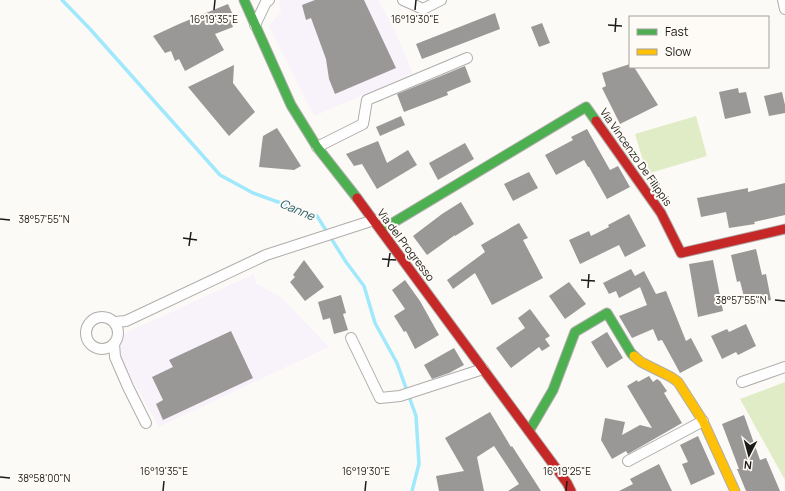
<svg xmlns="http://www.w3.org/2000/svg" width="785" height="491" font-family="Manrope,sans-serif">
  <style>
    .commercial { fill: #f8f3fb }
    .green { fill: #e0ecc5 }
    .lines { fill: none; stroke-linecap: round; stroke-linejoin: round }
    .stream { stroke: #a0e8fb; stroke-width: 3.5 }
    .building { fill: #9a9797 }
    .street-casing { stroke: #b0aeab; stroke-width: 12 }
    .fast-casing { stroke: #b0aeab; stroke-width: 11 }
    .slow-casing { stroke: #b0aeab; stroke-width: 11 }
    .jam-casing { stroke: #b0aeab; stroke-width: 11 }
    .street { stroke: #fffefe; stroke-width: 10 }
    .fast { stroke: #4caf50; stroke-width: 9 }
    .slow { stroke: #ffc107; stroke-width: 9 }
    .jam { stroke: #c62828; stroke-width: 9 }
    .ticks { fill: none; stroke: #1d1b18; stroke-width: 1.5 }
    .labels { text-anchor: middle; stroke-width: 4; stroke-linejoin: round; paint-order: stroke }
    .street-label { font-size: 11px; fill: #1d1b18; stroke: #fefaf5 }
    .water-label { font-size: 12px; font-style: italic; fill: #255e6d; stroke: #fefaf5 }
    .ticks-label { font-size: 10px; text-anchor: middle; fill: #1d1b18; stroke: #fefaf5; stroke-width: 4; stroke-linejoin: round; paint-order: stroke }
  </style>
  <rect width="100%" height="100%" fill="#fcfaf7"/>
  <g class="commercial">
    <path d="M281,0H378L394,29L413,74L314,116L269,26L281,12L279,1Z"/>
    <path d="M254,274L256,283L283,299L329,347L159,427L118,354L121,335Z"/>
  </g>
  <g class="green">
    <path d="M696,116L707,156L647,174L635,134Z"/>
    <path d="M785,382V480L740,399Z"/>
  </g>
  <g class="lines">
    <path class="stream" d="M62,0L90,29L220,175L253,193L317,216L346,262L364,286L375,323L397,363L416,416L419,464L412,491"/>
  </g>
  <g class="building">
    <path d="M315,0H364L396,68L335,94L329,79L326,59L311,18L306,20L302,5Z"/>
    <path d="M228,4L233,15L229,17L233,27L215,34L224,50L185,71L179,59L175,61L171,51L165,53L153,36L179,24Z"/>
    <path d="M495,13L500,29L422,59L416,44Z"/>
    <path d="M542,23L550,43L539,47L531,27Z"/>
    <path d="M630,64V67H634L658,105L620,124L602,88L606,86L602,73Z"/>
    <path d="M234,65L233,83L255,112L229,136L188,87Z"/>
    <path d="M465,66L471,82L447,92L448,95L404,112L397,94Z"/>
    <path d="M738,88L739,93L746,92L751,113L725,119L719,92Z"/>
    <path d="M782,92L785,105V113L769,116L764,96Z"/>
    <path d="M401,116L405,125L380,136L376,127Z"/>
    <path d="M277,128L301,166L294,170L259,167L263,136Z"/>
    <path d="M587,129L610,170L618,166L630,187L607,199L589,167H588L584,160L556,175L545,155L573,140L571,137Z"/>
    <path d="M378,141L387,163L408,150L417,165L377,189L362,164L354,166L346,154Z"/>
    <path d="M465,143L474,159L438,180L429,163Z"/>
    <path d="M529,172L538,188L513,201L504,184Z"/>
    <path d="M785,183V215L754,222L755,224L729,228L726,212L701,217L697,198L748,188V192Z"/>
    <path d="M461,202L474,224L455,236V235L427,255L413,236L442,214Z"/>
    <path d="M629,214L646,246L625,257L619,245L580,264L569,240L589,231L591,236L609,227L608,225Z"/>
    <path d="M519,223L528,238L523,240L543,278L492,305L475,273L453,289L447,280L485,252L481,245Z"/>
    <path d="M756,249L762,275L766,274L771,300L746,305L740,281L737,282L731,255Z"/>
    <path d="M304,260L324,287L305,301L290,282L295,277L293,275Z"/>
    <path d="M713,260L723,311L698,317L689,264Z"/>
    <path d="M631,269L635,276L644,271L656,294L666,291L686,341L691,338L703,361L680,373L662,340L658,341L653,329L632,338L619,316L647,305L640,287L619,298L616,291L609,294L603,283Z"/>
    <path d="M405,280L420,301L439,335L415,349L406,331L404,332L394,316L405,309L392,290Z"/>
    <path d="M569,282L586,304L565,319L549,296Z"/>
    <path d="M341,295L346,313L343,314L348,330L334,334L330,318L323,320L318,302Z"/>
    <path d="M530,309L550,336L545,339L550,346L542,351L539,347L511,368L496,348L525,328L518,318Z"/>
    <path d="M746,324L756,346L738,355L736,352L722,359L711,336L727,329L729,332Z"/>
    <path d="M231,331L253,378L163,420L156,404L163,400L152,377L173,367L169,360Z"/>
    <path d="M607,332L623,358L607,368L591,342Z"/>
    <path d="M454,348L464,365L449,373L432,379L424,365Z"/>
    <path d="M649,376L653,382L657,379L660,381L667,391L664,393L682,423L628,454L626,451L612,459L601,440L605,418L625,422L622,435L640,425L652,428L627,386L637,380L638,382Z"/>
    <path d="M490,412L511,447L512,446L541,491H508L519,484L494,446L477,457L484,491H439L436,476L464,471L445,438Z"/>
    <path d="M744,415L760,460L766,458L780,491H746L737,469H739L722,424Z"/>
    <path d="M698,436L715,474L691,485L682,464L688,462L680,445Z"/>
    <path d="M659,464L672,491H619L633,484L630,479Z"/>
  </g>
  <g class="lines">
    <defs>
      <g id="street">
        <path d="M403,0L423,9L441,0"/>
        <path d="M783,0L785,9"/>
        <path d="M255,25L266,2L269,0"/>
        <path d="M317,147L363,124L367,100L467,58"/>
        <circle cx="102" cy="333" r="16"/>
        <path d="M115,322L126,321L266,255L374,220"/>
        <path d="M351,338L380,398L400,396L483,369"/>
        <path d="M114,344L115,357L128,387L146,423"/>
        <path d="M742,382L785,367"/>
        <path d="M628,461L703,421"/>
      </g>
      <g id="fast">
        <path d="M244,0L291,105L317,147L357,198"/>
        <path d="M381,230L586,107L596,121"/>
        <path d="M529,431L553,390L575,332L607,313L631,353L634,356"/>
      </g>
      <path id="slow" d="M634,356L641,362L671,377L678,382L703,421L735,491"/>
      <g id="jam">
        <path d="M596,121L661,213L681,253L785,229"/>
        <path d="M357,198L567,483L571,491"/>
      </g>
    </defs>
    <use href="#street" class="street-casing"/>
    <use href="#fast" class="fast-casing"/>
    <use href="#slow" class="slow-casing"/>
    <use href="#jam" class="jam-casing"/>
    <use href="#street" class="street"/>
    <use href="#fast" class="fast"/>
    <use href="#slow" class="slow"/>
    <use href="#jam" class="jam"/>
  </g>
  <path class="ticks" d="M214,10L215,0M415,10L416,0M608,25L622,26M615,32L616,18M0,219L10,220M183,238L197,240M189,246L191,232M382,259L396,260M388,267L390,253M581,280L595,281M588,288L589,274M775,300L785,301M0,477L10,478M163,491L164,481M365,491L366,481M566,491L567,481"/>
  <g class="labels">
    <g class="street-label">
      <text transform="translate(636 157) rotate(55)" y="4">Via Vincenzo De Filippis</text>
      <text transform="translate(406 245) rotate(53)" y="4">Via del Progresso</text>
    </g>
    <g class="water-label">
      <text transform="translate(297 210) rotate(23)" y="4">Canne</text>
    </g>
  </g>
  <g class="ticks-label">
    <text x="214" y="23">16°19'35"E</text>
    <text x="415" y="23">16°19'30"E</text>
    <text x="44" y="223">38°57'55"N</text>
    <text x="741" y="304">38°57'55"N</text>
    <text x="164" y="475">16°19'35"E</text>
    <text x="366" y="475">16°19'30"E</text>
    <text x="567" y="475">16°19'25"E</text>
    <text x="44" y="482">38°58'00"N</text>
  </g>
  <rect x="629" y="16" width="140" height="52" fill="#fefaf5" stroke="#a4a19d"/>
  <rect x="637" y="29" width="20" height="6" fill="#4caf50" stroke="#a4a19d"/>
  <text x="665" y="36" font-size="12" fill="#1d1b18">Fast</text>
  <rect x="637" y="49" width="20" height="6" fill="#ffc107" stroke="#a4a19d"/>
  <text x="665" y="56" font-size="12" fill="#1d1b18">Slow</text>
  <g transform="translate(749 455) rotate(186)" stroke="#fefaf5" stroke-width="3" paint-order="stroke">
  <path d="M0-3L7 15L0 10L-7 15Z" fill="#1d1b18"/>
  <text y="-6" font-size="11" font-weight="bold" text-anchor="middle" fill="#1d1b18">N</text>
  </g>
</svg>
